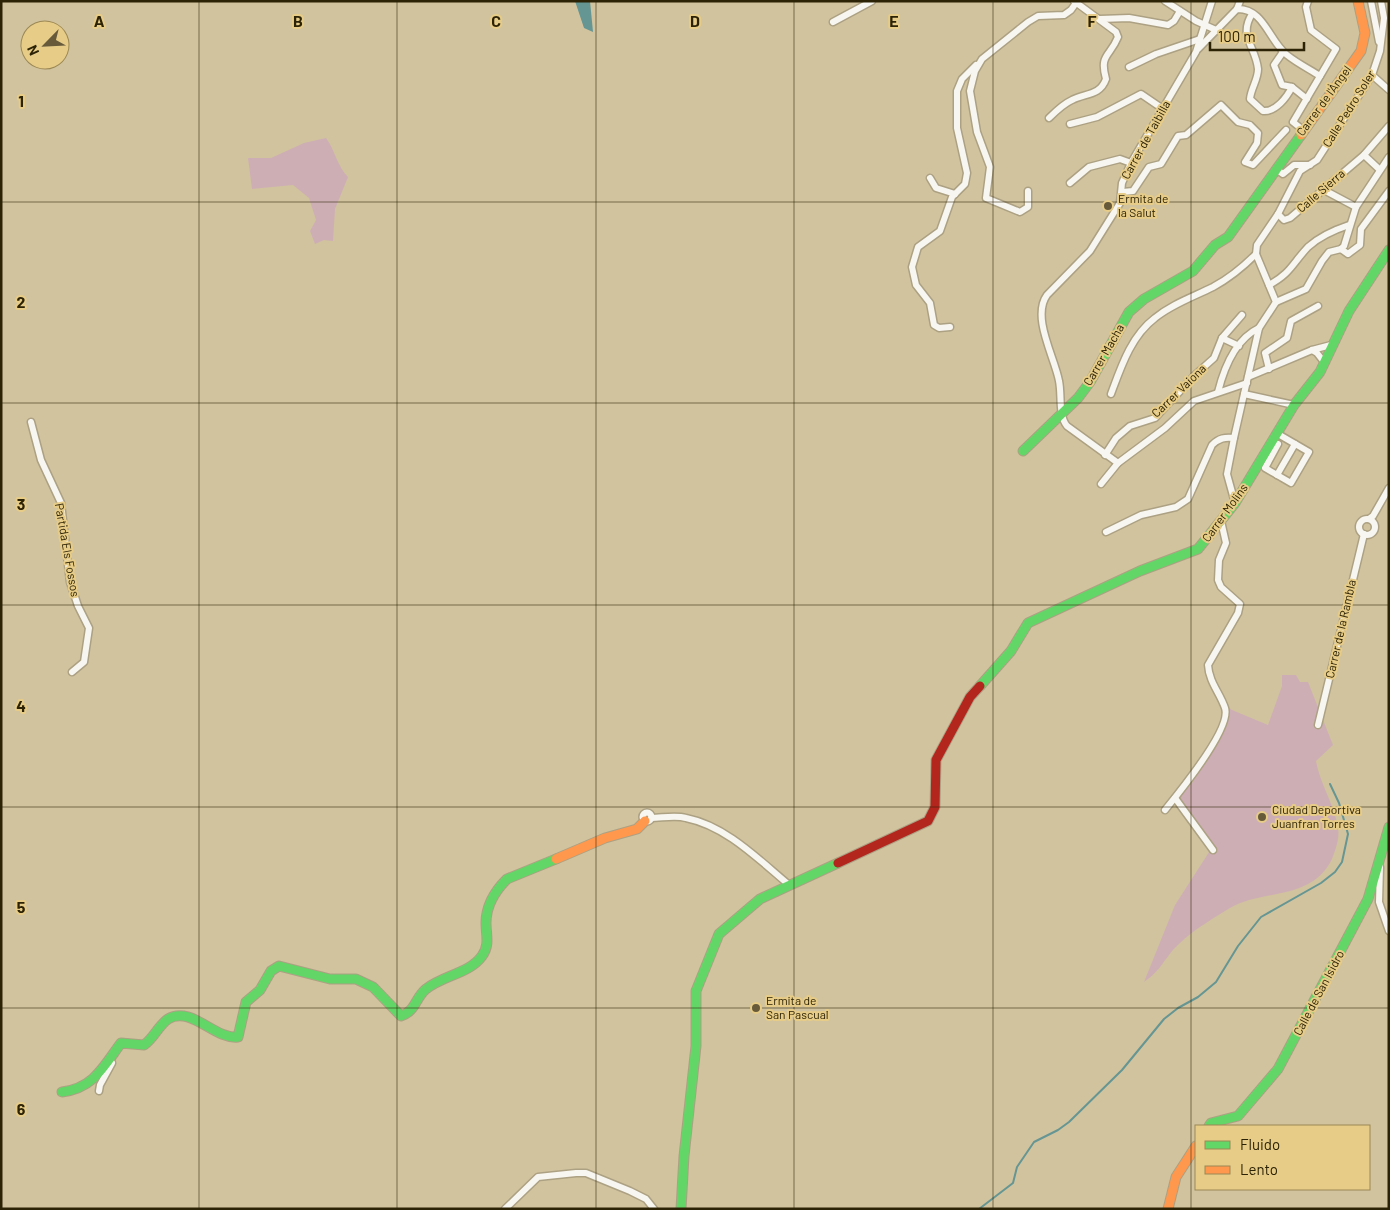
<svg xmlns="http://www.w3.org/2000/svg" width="1390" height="1210" font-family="Barlow,sans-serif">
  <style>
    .green { fill: #ceaeb5 }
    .water { fill: #659693 }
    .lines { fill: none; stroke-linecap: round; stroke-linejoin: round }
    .stream { stroke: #659693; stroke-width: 2 }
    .street-casing { stroke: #aca183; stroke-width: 9 }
    .fast-casing { stroke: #aca183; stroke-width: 11 }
    .slow-casing { stroke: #aca183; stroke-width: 11 }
    .jam-casing { stroke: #aca183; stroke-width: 11 }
    .street { stroke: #f8f6f0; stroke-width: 6 }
    .fast { stroke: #63d668; stroke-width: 9 }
    .slow { stroke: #ff974d; stroke-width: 9 }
    .jam { stroke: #b3261e; stroke-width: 9 }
    .grid { fill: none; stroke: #2c2205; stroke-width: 1; stroke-opacity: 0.55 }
    .poi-dot { fill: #665a3b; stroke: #e7cc88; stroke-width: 2 }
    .labels { text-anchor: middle; stroke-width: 4; stroke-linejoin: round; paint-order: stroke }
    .street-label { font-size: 12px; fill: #2c2205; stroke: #e7cc88 }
    .poi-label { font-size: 12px; fill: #2c2205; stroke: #e7cc88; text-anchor: start }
    .grid-label { font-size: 16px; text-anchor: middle; font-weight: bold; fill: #2c2205; stroke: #e7cc88; stroke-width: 4; stroke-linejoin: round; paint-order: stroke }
  </style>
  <rect width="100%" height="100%" fill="#d1c39e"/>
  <g class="green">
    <path d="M326,138C335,150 337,166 348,177L335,209L333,241L324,240L315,244L310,231L316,220L309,198L293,185L252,189L248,158H271L304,143Z"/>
    <path d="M1282,675H1296L1300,682H1308L1333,745L1316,761C1320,784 1336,808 1338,829C1340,838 1335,851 1332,859C1312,901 1262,889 1230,908C1214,918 1193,930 1180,943C1165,956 1163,969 1144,982L1175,905L1213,846L1178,799L1180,794L1193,782V777L1216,742L1225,705L1232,710L1268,725L1282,686Z"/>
  </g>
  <path class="water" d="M575,1H590L593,32L584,28Z"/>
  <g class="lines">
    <path class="stream" d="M979,1209L1013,1183L1017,1167L1034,1142L1058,1130L1069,1122L1122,1070L1164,1019L1178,1008L1198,997L1216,982L1238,946L1261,917L1321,883L1335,872L1342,862L1348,834L1339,803L1330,784"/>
    <defs>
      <g id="street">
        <path d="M1165,1L1196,21L1216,30"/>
        <path d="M1371,1L1379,42"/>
        <path d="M1237,9L1240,1"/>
        <path d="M1252,14C1238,36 1256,47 1258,69C1258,80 1251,88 1250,99L1263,111C1276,112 1287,97 1292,87"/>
        <path d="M1100,19L1129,18L1168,25L1174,21L1180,11"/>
        <path d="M833,22L872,1"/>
        <path d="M1198,49L1237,9C1264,8 1269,41 1287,55C1297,63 1309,69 1320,76"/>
        <path d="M1283,52L1274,65L1282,85L1292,87L1307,99"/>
        <path d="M1129,67L1156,54L1200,39"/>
        <path d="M1372,75L1389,90"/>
        <path d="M1049,118C1056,111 1063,104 1072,100C1085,93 1100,96 1106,79C1099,54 1110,57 1118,37L1116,32L1074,1"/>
        <path d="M1070,124L1097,117L1141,94L1163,109"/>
        <path d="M1303,130L1293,122L1336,49L1311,30L1306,7L1308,1"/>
        <path d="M1364,155L1380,170"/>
        <path d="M1276,169L1283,174L1294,165H1310"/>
        <path d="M930,178L936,188L955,194"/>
        <path d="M1070,183L1089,167L1120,159L1131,163"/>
        <path d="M1324,190L1356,207"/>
        <path d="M1028,191V207L1020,212L986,198L990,167L977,132L970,91L975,71L982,59L1028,22L1038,16L1064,15L1071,10L1076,3"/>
        <path d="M1123,192L1133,191L1149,167L1161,164L1178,136L1186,135L1221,105L1238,122L1250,125L1258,133L1257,143L1245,162L1253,165L1286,130"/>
        <path d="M1278,214L1284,220L1290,218L1364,155L1389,126"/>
        <path d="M1341,249L1348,254L1360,245L1361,229L1389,191"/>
        <path d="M1269,285C1291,273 1292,264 1308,247C1320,236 1334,230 1349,225"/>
        <path d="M1276,302L1306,289L1322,261L1329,252L1341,249L1344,246L1356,207L1389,157"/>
        <path d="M950,327L939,328L934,325L930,303L916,285L912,267L918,247L940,231L952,197L965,184L967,173L957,128V91L962,79L976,65"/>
        <path d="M1222,338L1239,346"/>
        <path d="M1312,350L1317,353L1324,362"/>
        <path d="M1269,369L1265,353L1287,338L1291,321L1318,306"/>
        <path d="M1248,377L1312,350L1331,345"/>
        <path d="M1218,392C1224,368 1236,339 1259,328"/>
        <path d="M1111,394C1121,367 1131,336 1155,318C1172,304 1193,297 1213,287C1228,279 1244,266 1256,254L1257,245L1278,214L1300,171L1317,160L1372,75L1380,51L1384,18L1381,1"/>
        <path d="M1244,394L1294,405"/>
        <path d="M31,422L41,460L61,503L70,582L78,606L89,628L84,662L72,672"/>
        <path d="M1278,434L1309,452L1291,483L1265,468L1278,444"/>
        <path d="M1105,455L1116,438L1130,426L1155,418L1195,375L1214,358L1222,338L1242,315"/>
        <path d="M1118,463L1067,426C1058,415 1062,395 1059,381C1055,358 1031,317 1047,295L1090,251L1120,203L1122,183L1131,163L1196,52L1212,1"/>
        <path d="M1277,475L1295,444"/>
        <path d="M1101,484L1118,463L1165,428L1194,401L1247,383"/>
        <path d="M1235,503L1227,474L1234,438L1259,328L1276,302L1256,254"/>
        <path d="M1369,519L1373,516L1389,488"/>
        <circle cx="1367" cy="527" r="8"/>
        <path d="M1106,532L1141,515L1176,507L1188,499L1212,445C1219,438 1225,437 1234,438"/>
        <path d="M1318,725L1364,534"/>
        <path d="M1175,798L1213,850"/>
        <path d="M1165,810C1178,794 1232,728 1225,708C1220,693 1209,682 1208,665L1238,613L1240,604L1221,587L1218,580L1219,560L1226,543L1221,521"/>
        <circle cx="647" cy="817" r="4.5"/>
        <path d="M651,818C662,818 675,815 686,818C726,826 758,859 788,884"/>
        <path d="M1380,867L1379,902L1389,931"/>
        <path d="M99,1091L100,1085L112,1063"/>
        <path d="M505,1209L538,1177L576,1173H586L630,1191L646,1199L654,1209"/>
      </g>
      <g id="fast">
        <path d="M1023,451L1078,398L1090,382L1129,312L1144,299L1193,271L1215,245L1228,237L1301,135"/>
        <path d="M980,686L1011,651L1028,623L1140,571L1198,549L1235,503L1294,405L1320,372L1349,311L1389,250"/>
        <path d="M62,1092C94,1088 104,1066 121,1043L144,1045C154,1038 158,1026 168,1019C191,1005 215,1040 238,1037L246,1002L260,990L271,971L279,966L330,979H356L373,987L401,1016C416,1011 415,998 426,989C443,975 469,974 482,956C490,945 486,935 486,923C486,905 495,891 507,879L556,859"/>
        <path d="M1209,1126L1211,1123L1238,1116L1278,1069L1368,899L1389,827"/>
        <path d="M681,1209L684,1156L696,1046V991L719,934L760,899L838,863"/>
      </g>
      <g id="slow">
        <path d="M1301,135L1361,51L1365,33L1358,1"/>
        <path d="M556,859L605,838L637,829L645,821"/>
        <path d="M1168,1209L1176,1177L1196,1146"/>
      </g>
      <path id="jam" d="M838,863L928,821L935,807L936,760L970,697L980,686"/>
    </defs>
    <use href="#street" class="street-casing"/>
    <use href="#fast" class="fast-casing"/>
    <use href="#slow" class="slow-casing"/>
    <use href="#jam" class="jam-casing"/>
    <use href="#street" class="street"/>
    <use href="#fast" class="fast"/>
    <use href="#slow" class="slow"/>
    <use href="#jam" class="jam"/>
  </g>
  <path class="grid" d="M199,1V1209M397,1V1209M596,1V1209M794,1V1209M993,1V1209M1191,1V1209M1,202H1389M1,403H1389M1,605H1389M1,807H1389M1,1008H1389"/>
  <g class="poi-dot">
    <circle cx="1108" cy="206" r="5"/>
    <circle cx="1262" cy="817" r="5"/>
    <circle cx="756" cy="1008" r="5"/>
  </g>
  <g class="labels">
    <g class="street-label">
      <text transform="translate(1324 101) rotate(-54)" y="4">Carrer de l'Àngel</text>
      <text transform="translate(1349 109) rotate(-58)" y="4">Calle Pedro Soler</text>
      <text transform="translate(1146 140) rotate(-61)" y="4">Carrer de Taibilla</text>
      <text transform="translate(1321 191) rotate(-41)" y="4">Calle Sierra</text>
      <text transform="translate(1104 355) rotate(-60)" y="4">Carrer Macha</text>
      <text transform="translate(1179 391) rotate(-44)" y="4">Carrer Vaiona</text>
      <text transform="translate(1225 513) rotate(-54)" y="4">Carrer Molins</text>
      <text transform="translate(67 550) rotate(80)" y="4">Partida Els Fossos</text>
      <text transform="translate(1341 629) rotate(-77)" y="4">Carrer de la Rambla</text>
      <text transform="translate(1319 993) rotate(-62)" y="4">Calle de San Isidro</text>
    </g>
    <g class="poi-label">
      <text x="1118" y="203">Ermita de<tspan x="1118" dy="14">la Salut</tspan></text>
      <text x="1272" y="814">Ciudad Deportiva<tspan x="1272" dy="14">Juanfran Torres</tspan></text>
      <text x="766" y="1005">Ermita de<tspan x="766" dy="14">San Pascual</tspan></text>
    </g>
  </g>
  <g class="grid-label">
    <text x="99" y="27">A</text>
    <text x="298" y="27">B</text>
    <text x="496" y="27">C</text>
    <text x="695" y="27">D</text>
    <text x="894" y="27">E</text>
    <text x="1092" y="27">F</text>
    <text x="21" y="107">1</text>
    <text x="21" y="308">2</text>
    <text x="21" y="510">3</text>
    <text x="21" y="712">4</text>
    <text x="21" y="913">5</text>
    <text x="21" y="1115">6</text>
  </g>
  <rect width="1390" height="1210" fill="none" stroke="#2c2205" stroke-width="5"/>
  <rect x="1195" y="1125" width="175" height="65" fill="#e7cc88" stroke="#9c8854"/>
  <rect x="1205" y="1141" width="25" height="8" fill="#63d668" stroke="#9c8854"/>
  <text x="1240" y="1150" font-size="15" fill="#2c2205">Fluido</text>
  <rect x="1205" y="1166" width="25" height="8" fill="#ff974d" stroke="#9c8854"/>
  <text x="1240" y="1175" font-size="15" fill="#2c2205">Lento</text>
  <g transform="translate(45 45) rotate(246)"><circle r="24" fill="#e7cc88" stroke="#9c8854"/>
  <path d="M0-4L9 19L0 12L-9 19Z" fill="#665a3b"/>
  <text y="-8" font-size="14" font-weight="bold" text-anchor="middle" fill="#2c2205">N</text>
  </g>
  <path d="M1210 42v8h94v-8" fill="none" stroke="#2c2205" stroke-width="2.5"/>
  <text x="1218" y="42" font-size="15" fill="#2c2205" stroke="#e7cc88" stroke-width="4" paint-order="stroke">100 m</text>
</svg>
